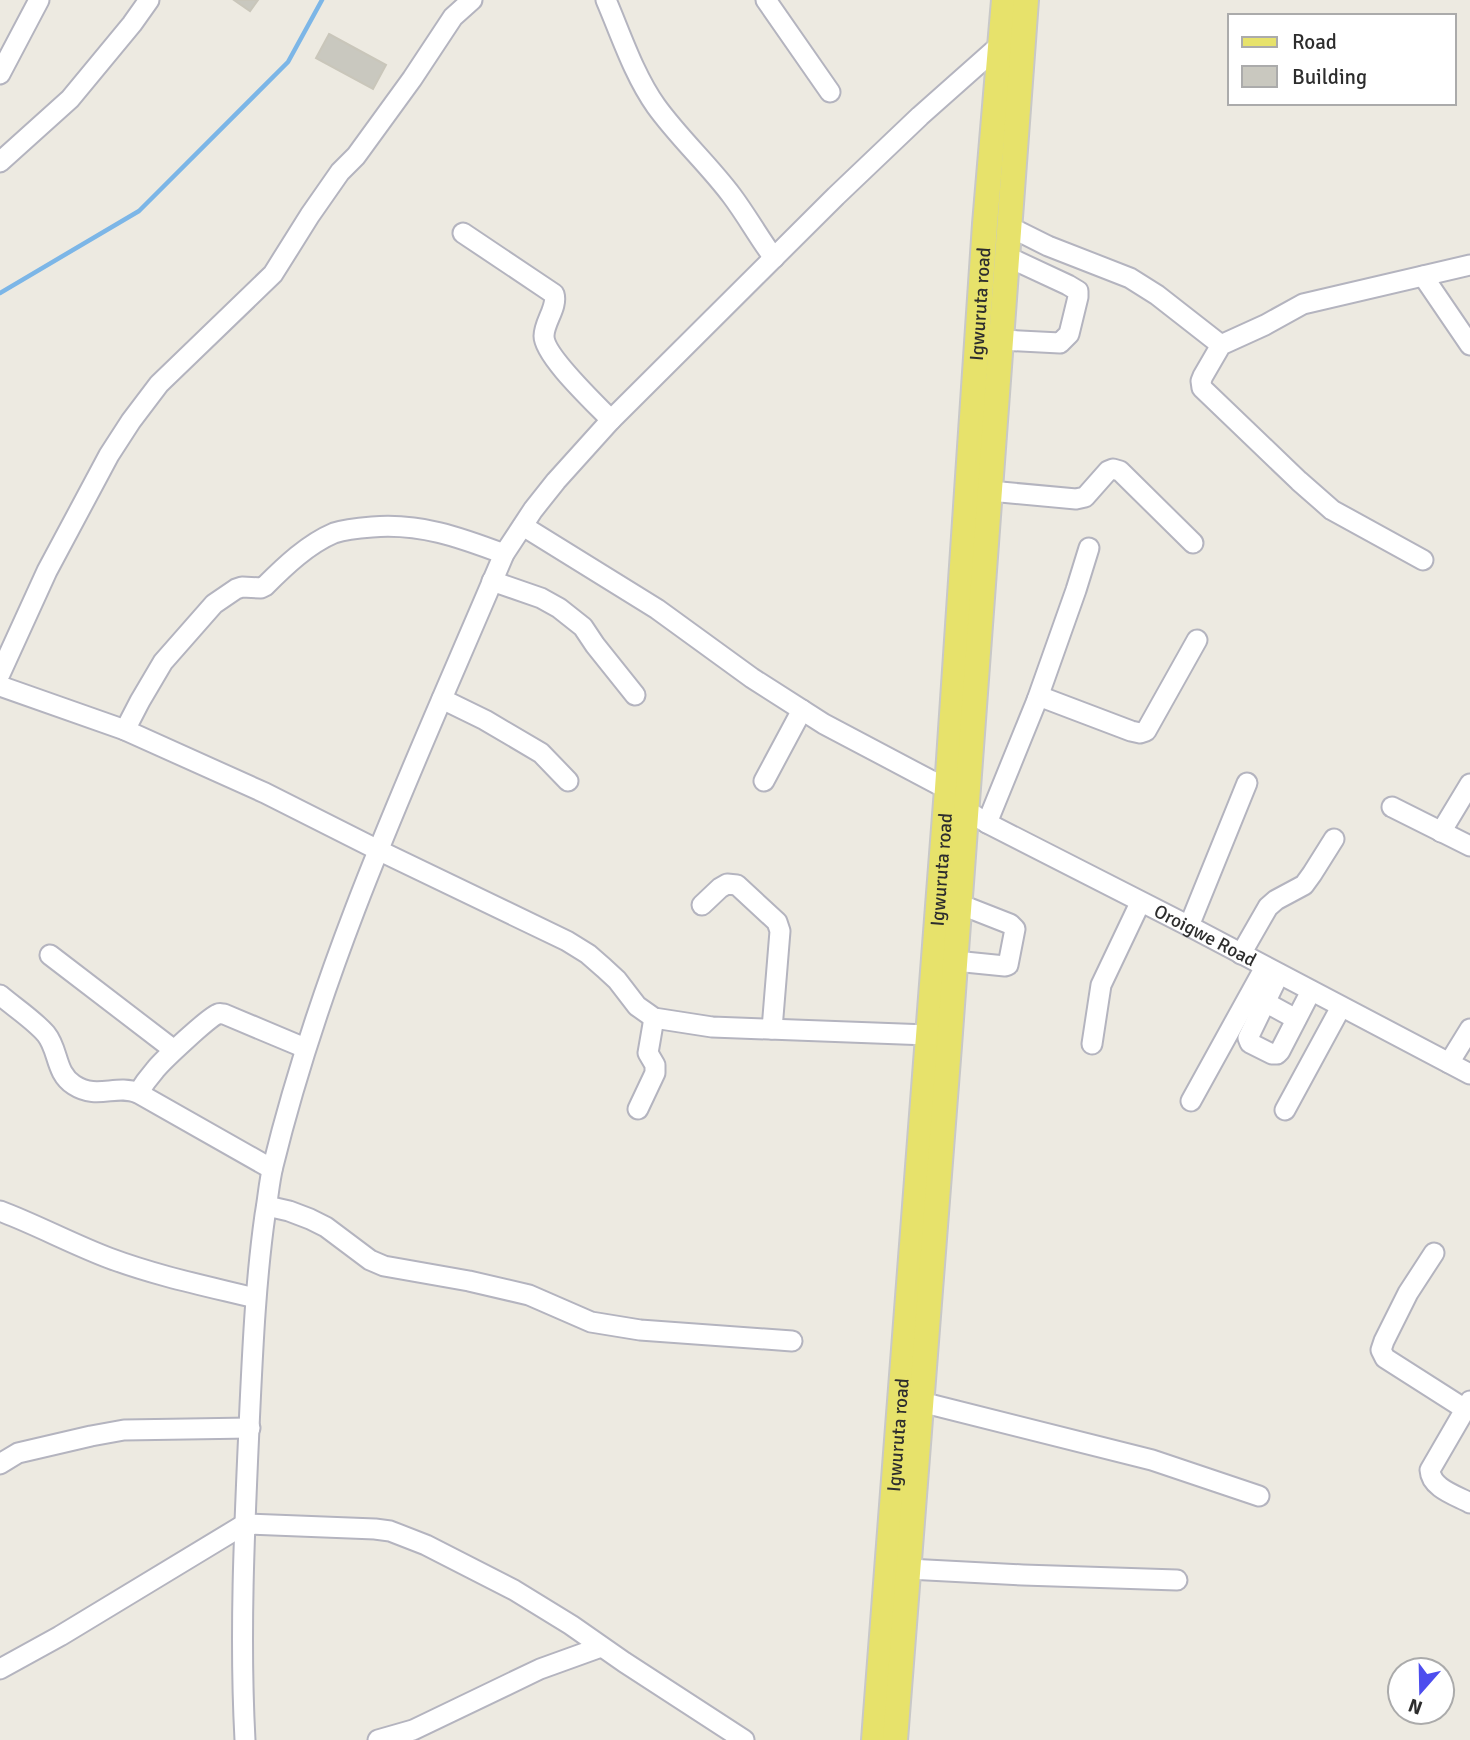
<svg xmlns="http://www.w3.org/2000/svg" width="1470" height="1740" font-family="Signika,sans-serif">
  <style>
    .lines { fill: none; stroke-linecap: round; stroke-linejoin: round }
    .stream { stroke: #7cb6e7; stroke-width: 4.5 }
    .building { fill: #c9c8bf; stroke: #c9c6ba; stroke-width: 2 }
    .minor-casing { stroke: #b4b4bf; stroke-width: 23 }
    .major-casing { stroke: #c8c8c8; stroke-width: 28 }
    .minor { stroke: #fff; stroke-width: 19 }
    .major { stroke: #e7e26b; stroke-width: 24 }
    .labels { text-anchor: middle; stroke-width: 7; stroke-linejoin: round; paint-order: stroke }
    .street-label { font-size: 19px; fill: #2d2d2d; stroke: #fff }
  </style>
  <rect width="100%" height="100%" fill="#edeae1"/>
  <g class="lines">
    <path class="stream" d="M0,293L139,211L288,62L322,0"/>
  </g>
  <g class="building">
    <path d="M234,0H258L250,11Z"/>
    <path d="M329,34L386,65L373,89L316,58Z"/>
  </g>
  <g class="lines">
    <defs>
      <g id="minor">
        <path d="M606,0C621,35 634,75 656,106C679,138 709,165 732,196C747,216 759,238 774,258"/>
        <path d="M766,0L830,92"/>
        <path d="M0,74L39,0"/>
        <path d="M0,162L70,99L132,24L149,0"/>
        <path d="M1010,227L1048,246L1130,278L1157,295L1221,345"/>
        <path d="M463,233L554,294C558,307 544,322 544,336C544,356 596,404 611,420"/>
        <path d="M1423,276L1470,345"/>
        <path d="M1001,340L1060,343L1069,334L1078,297V291L1068,285L1008,257"/>
        <path d="M990,491L1076,499L1085,497L1108,471L1113,469L1120,471L1193,543"/>
        <path id="s1" d="M523,526L657,609L752,678L824,724L947,789L966,810L987,823L1189,926L1470,1074"/>
        <path d="M1423,560L1332,510L1299,481L1202,388L1201,381L1203,376L1221,345L1265,325L1303,304L1470,265"/>
        <path d="M492,581L541,598L559,608L583,627L595,645L635,695"/>
        <path d="M0,674L47,571L109,455L131,421L159,384L273,274L310,215L340,172L356,156L412,79L453,17L472,0"/>
        <path d="M0,686L125,730L265,793L378,850L567,941L588,954L604,968L617,980L637,1006L654,1018L712,1027L928,1035"/>
        <path d="M442,699L485,720L541,753L568,781"/>
        <path d="M1037,700L1076,590L1089,548"/>
        <path d="M125,730L140,701L163,662L214,604L236,589L242,587L261,588L265,586C285,566 308,544 334,533C346,529 359,528 372,527C420,523 459,537 504,554"/>
        <path d="M764,781L802,710"/>
        <path d="M1392,807L1470,846"/>
        <path d="M987,823L1037,700L1044,698L1131,731L1140,733L1146,731L1197,640"/>
        <path d="M1441,832L1470,784"/>
        <path d="M702,905L720,888L727,884L737,885L777,922L780,931L772,1029"/>
        <path d="M1189,926L1247,783"/>
        <path d="M1241,954L1268,907L1276,900L1304,885L1312,874L1334,839"/>
        <path d="M50,955L174,1050"/>
        <path d="M955,961L1005,966L1008,965L1015,929L1010,924L959,904"/>
        <path d="M1279,974L1248,1038L1250,1043L1272,1054H1277L1280,1051L1311,991"/>
        <path d="M0,995C14,1007 34,1020 46,1034C59,1050 55,1073 74,1085C97,1100 116,1084 138,1093L272,1169"/>
        <path d="M1265,1002L1296,1019"/>
        <path d="M1092,1044L1101,985L1140,903"/>
        <path d="M1449,1063L1470,1029"/>
        <path d="M138,1093C143,1085 149,1077 155,1070C162,1061 210,1016 218,1014C220,1013 222,1014 224,1014L305,1048"/>
        <path d="M1191,1101L1265,967"/>
        <path d="M638,1109L655,1073V1065L648,1053L654,1018"/>
        <path d="M1285,1110L1341,1007"/>
        <path d="M267,1206L289,1211L310,1219L326,1227L370,1260L384,1266L469,1281L529,1295L591,1322L640,1330L792,1341"/>
        <path d="M0,1211C37,1225 72,1244 109,1258C157,1276 206,1286 255,1298"/>
        <path d="M1434,1253L1408,1293L1384,1341L1381,1350L1385,1358L1465,1409"/>
        <path d="M1470,1401L1430,1470C1431,1488 1455,1495 1470,1503"/>
        <path d="M921,1402L1152,1460L1259,1496"/>
        <path d="M0,1464L18,1453L91,1436L124,1430L250,1428"/>
        <path d="M908,1569L1023,1575L1177,1580"/>
        <path d="M0,1669L60,1636L245,1524L375,1529L390,1531L426,1545L514,1590L571,1625L624,1662L744,1740"/>
        <path d="M245,1740C239,1629 245,1517 250,1406C253,1342 256,1279 265,1215C268,1199 269,1182 273,1166C325,953 419,755 504,554L533,510L556,481L611,420L836,196L920,116L1000,45"/>
        <path d="M378,1740L413,1730L540,1669L601,1647"/>
      </g>
      <g id="major">
        <path id="s2" d="M874,1740L947,789L985,224L1004,0"/>
        <path d="M895,1740L949,1046L1026,0"/>
      </g>
    </defs>
    <use href="#minor" class="minor-casing"/>
    <use href="#major" class="major-casing"/>
    <use href="#minor" class="minor"/>
    <use href="#major" class="major"/>
  </g>
  <g class="labels">
    <g class="street-label">
      <text dy="7" stroke="none"><textPath href="#s2" startOffset="1440">Igwuruta road</textPath></text>
      <text dy="7" stroke="none"><textPath href="#s2" startOffset="873">Igwuruta road</textPath></text>
      <text dy="7" stroke="none"><textPath href="#s1" startOffset="798">Oroigwe Road</textPath></text>
      <text dy="7" stroke="none"><textPath href="#s2" startOffset="306">Igwuruta road</textPath></text>
    </g>
  </g>
  <rect x="1228" y="14" width="228" height="91" fill="#ffffff" stroke="#ababab" stroke-width="2"/>
  <rect x="1242" y="37" width="35" height="10" fill="#e7e26b" stroke="#ababab" stroke-width="2"/>
  <text x="1292" y="49" font-size="21" fill="#2d2d2d">Road</text>
  <rect x="1242" y="66" width="35" height="21" fill="#c9c8bf" stroke="#ababab" stroke-width="2"/>
  <text x="1292" y="84" font-size="21" fill="#2d2d2d">Building</text>
  <g transform="translate(1421 1691) rotate(200)"><circle r="33" fill="#ffffff" stroke="#ababab" stroke-width="2"/>
  <path d="M0-5L12 26L0 18L-12 26Z" fill="#4d4dee"/>
  <text y="-10" font-size="19" font-weight="bold" text-anchor="middle" fill="#2d2d2d">N</text>
  </g>
</svg>
